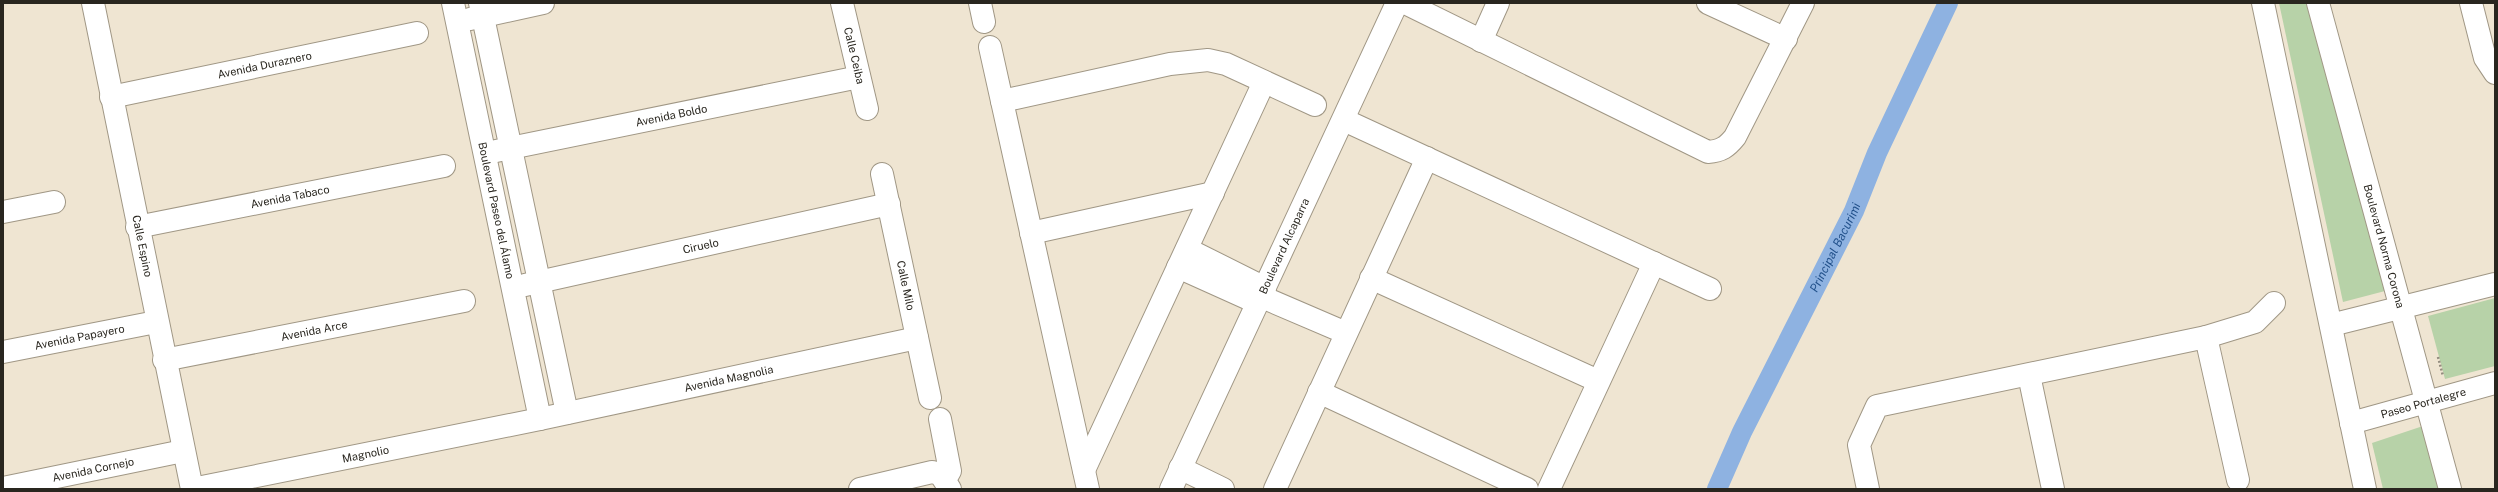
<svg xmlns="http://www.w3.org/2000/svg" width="2498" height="492" font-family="'Public Sans',sans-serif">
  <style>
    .green { fill: #b7d2a8 }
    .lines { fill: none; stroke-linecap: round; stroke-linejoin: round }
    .canal { stroke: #8eb2e1; stroke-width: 20 }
    .minor-casing { stroke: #a09785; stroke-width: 24 }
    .path { stroke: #938c7f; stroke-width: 2.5; stroke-dasharray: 2 2; stroke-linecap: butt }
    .minor { stroke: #fff; stroke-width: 22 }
    .labels { text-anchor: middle; stroke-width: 4; stroke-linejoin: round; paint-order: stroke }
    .street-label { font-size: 11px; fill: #29261f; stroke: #fff }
    .water-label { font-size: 12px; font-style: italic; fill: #22518b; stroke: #fff }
  </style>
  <rect width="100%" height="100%" fill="#efe5d2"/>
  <g class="green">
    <path d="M2279,3H2306L2385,291L2343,302Z"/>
    <path d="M2495,298V366L2445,379L2428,316Z"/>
    <path d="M2423,426L2439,489H2383L2372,443Z"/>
  </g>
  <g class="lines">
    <path class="canal" id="s1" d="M1717,489L1742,432L1854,211L1877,153L1948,3"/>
    <defs>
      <g id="minor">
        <path id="s2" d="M93,3L192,489"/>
        <path id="s3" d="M453,3L540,419"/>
        <path d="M480,3L567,413"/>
        <path id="s4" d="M842,3L867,109"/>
        <path d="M980,3L984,22"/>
        <path d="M1405,3L1708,152C1721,151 1727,147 1735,137L1803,3"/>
        <path d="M1708,3L1786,39"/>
        <path d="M2263,3L2365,489"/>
        <path id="s5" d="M2318,3L2450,489"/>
        <path d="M2471,3L2485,58L2495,73"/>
        <path d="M470,19L543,3"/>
        <path d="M1481,41L1498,3"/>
        <path d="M990,47L1088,489"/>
        <path id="s6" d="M111,97L417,33"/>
        <path d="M1002,101L1170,64L1208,60L1226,64L1315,105"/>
        <path d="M1344,120L1710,289"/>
        <path id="s7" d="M496,151L859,77"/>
        <path id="s8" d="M882,174L930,398"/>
        <path d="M3,212L54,202"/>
        <path id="s9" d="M137,227L444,166"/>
        <path d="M1031,233L1213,193"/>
        <path d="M1187,249L1265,288"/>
        <path d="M1178,267L1258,303"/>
        <path d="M1371,278L1598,381"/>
        <path id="s10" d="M525,285L889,204"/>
        <path d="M1262,297L1346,333"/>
        <path d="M2331,325L2495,284"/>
        <path d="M2206,337L2238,480"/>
        <path id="s11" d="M3,352L156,322"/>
        <path id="s12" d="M164,360L464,301"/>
        <path d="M2029,375L2053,489"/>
        <path d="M1319,392L1527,489"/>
        <path d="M940,419L950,471L945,480"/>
        <path id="s13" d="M2351,423L2495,383"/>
        <path d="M1180,468L1223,489"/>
        <path d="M1084,470L1264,82"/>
        <path id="s14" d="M3,488L183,451"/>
        <path id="s15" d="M192,489L540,419L917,338"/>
        <path d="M860,489L932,472L940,474L950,489"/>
        <path id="s16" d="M1171,489L1397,3"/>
        <path d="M1275,489L1427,158"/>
        <path d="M1549,489L1654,263"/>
        <path d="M1868,489L1859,445L1877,406L2206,337L2255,322L2274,303"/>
      </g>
    </defs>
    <use href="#minor" class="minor-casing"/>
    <path class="path" d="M2438,357L2443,376"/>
    <use href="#minor" class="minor"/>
  </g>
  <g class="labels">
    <g class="street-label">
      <text dy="4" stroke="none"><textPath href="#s4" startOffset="54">Calle Ceiba</textPath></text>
      <text dy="4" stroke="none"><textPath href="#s6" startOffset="157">Avenida Duraznero</textPath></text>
      <text dy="4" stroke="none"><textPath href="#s7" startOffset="179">Avenida Boldo</textPath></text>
      <text dy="4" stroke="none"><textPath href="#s9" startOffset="156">Avenida Tabaco</textPath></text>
      <text dy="4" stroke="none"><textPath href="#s3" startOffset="212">Boulevard Paseo del Álamo</textPath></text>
      <text dy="4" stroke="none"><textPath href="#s2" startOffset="248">Calle Espino</textPath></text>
      <text dy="4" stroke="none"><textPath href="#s10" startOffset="180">Ciruelo</textPath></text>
      <text dy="4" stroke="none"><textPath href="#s16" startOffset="268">Boulevard Alcaparra</textPath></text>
      <text dy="4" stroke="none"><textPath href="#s5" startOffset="252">Boulevard Norma Corona</textPath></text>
      <text dy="4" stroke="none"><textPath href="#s8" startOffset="114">Calle Milo</textPath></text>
      <text dy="4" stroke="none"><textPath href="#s12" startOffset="153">Avenida Arce</textPath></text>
      <text dy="4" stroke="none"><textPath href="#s11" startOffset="78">Avenida Papayero</textPath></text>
      <text dy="4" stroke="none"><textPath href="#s15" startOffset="548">Avenida Magnolia</textPath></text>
      <text dy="4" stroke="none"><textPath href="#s13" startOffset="75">Paseo Portalegre</textPath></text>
      <text dy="4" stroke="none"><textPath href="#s15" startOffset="177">Magnolio</textPath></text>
      <text dy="4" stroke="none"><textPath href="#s14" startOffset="92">Avenida Cornejo</textPath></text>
    </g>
    <g class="water-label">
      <text dy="4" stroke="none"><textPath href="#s1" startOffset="269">Principal Bacurimi</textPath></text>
    </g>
  </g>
  <rect width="2498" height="492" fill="none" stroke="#29261f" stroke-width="8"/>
</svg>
